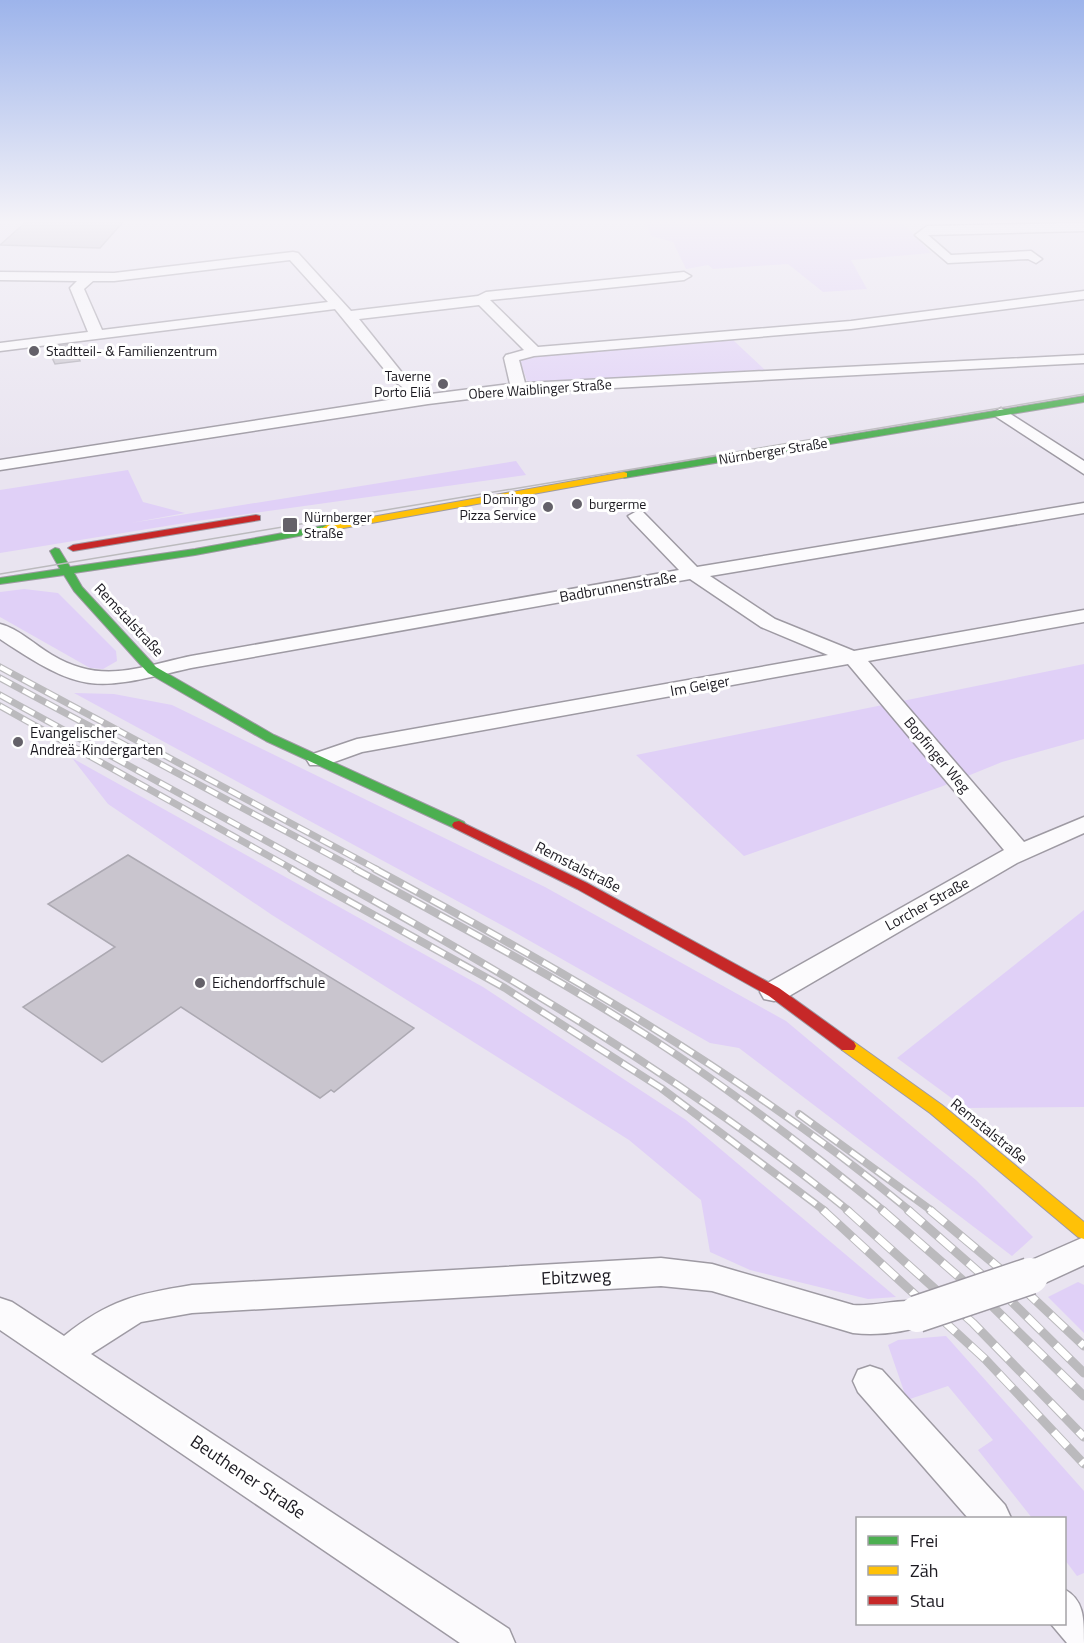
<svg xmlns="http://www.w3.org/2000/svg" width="1084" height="1643" font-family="'Titillium Web',sans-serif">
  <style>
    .green { fill: #e0d0f7 }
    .building { fill: #c9c5ce; stroke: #aca9b2; stroke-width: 1.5 }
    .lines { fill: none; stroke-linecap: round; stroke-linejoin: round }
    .street-casing { stroke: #9e9aa3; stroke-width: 3 }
    .fast-casing { stroke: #9e9aa3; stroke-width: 2 }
    .slow-casing { stroke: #9e9aa3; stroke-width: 2 }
    .jam-casing { stroke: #9e9aa3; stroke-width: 2 }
    .street { fill: #fcfbfd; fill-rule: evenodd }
    .fast { fill: #4caf50; fill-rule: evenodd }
    .slow { fill: #ffc107; fill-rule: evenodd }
    .jam { fill: #c62828; fill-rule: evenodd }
    .tram { stroke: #bbbabd; stroke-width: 1.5 }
    .rail-far2-casing { stroke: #bbbabd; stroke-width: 7 }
    .rail-far1-casing { stroke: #bbbabd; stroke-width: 8 }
    .rail-casing { stroke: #bbbabd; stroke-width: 9 }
    .rail-far2 { stroke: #fff; stroke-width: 4.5; stroke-dasharray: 13; stroke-linecap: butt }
    .rail-far1 { stroke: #fff; stroke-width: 5; stroke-dasharray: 16; stroke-linecap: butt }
    .rail { stroke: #fff; stroke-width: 7; stroke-dasharray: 20; stroke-linecap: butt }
    .street-bridge-casing { stroke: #9e9aa3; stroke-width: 39; stroke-linecap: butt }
    .street-bridge { stroke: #fcfbfd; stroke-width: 36 }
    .poi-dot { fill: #646169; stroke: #fff; stroke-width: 2 }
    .labels { text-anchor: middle; stroke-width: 6; stroke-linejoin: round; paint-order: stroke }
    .far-poi-label { font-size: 14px; fill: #1c1a21; stroke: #fff; text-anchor: start }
    .far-street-label { font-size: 14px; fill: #1c1a21; stroke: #fff }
    .street-label { font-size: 15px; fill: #1c1a21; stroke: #fff }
    .poi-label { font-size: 15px; fill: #1c1a21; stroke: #fff; text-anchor: start }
    .near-street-label { font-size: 18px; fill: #1c1a21; stroke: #fff }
  </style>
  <rect width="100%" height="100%" fill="#e9e4f0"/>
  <g class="green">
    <path d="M646,222H902L931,253L851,260L867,289L823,292L788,264L713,269L708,265L686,269L673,242L651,236Z"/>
    <path d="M732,339L765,370L528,383L519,359L569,352Z"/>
    <path d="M516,461L526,475L197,521L0,553V490L128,470L143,502L185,513L131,523Z"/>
    <path d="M24,589L58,593L116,651L117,661L103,669L90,668L0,617V592Z"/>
    <path d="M1084,664V739L1002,762L943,786L744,856L636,755Z"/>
    <path d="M74,693L114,694L172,705L545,887L786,1021L976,1180L1033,1237L1012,1256L739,1048L710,1043L507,928Z"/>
    <path d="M72,758L483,987L686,1120L896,1297L868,1299L750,1270L710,1252L701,1200L629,1140L272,915L108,804Z"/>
    <path d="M1084,910V1107L965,1108L897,1058Z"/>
    <path d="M1078,1282L1084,1285V1333L1048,1297Z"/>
    <path d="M946,1336L1084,1491V1573L1077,1576L1065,1560L1064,1518H1032L978,1450L993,1440L948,1386L907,1400L888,1345L898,1340Z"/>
  </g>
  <g class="building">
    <path d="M26,222H123L100,248L0,245Z"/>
    <path d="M72,344L80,361L55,364L47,347Z"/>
    <path d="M128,855L414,1028L334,1092L331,1090L320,1098L181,1007L102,1062L23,1007L115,947L48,904Z"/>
  </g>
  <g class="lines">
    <defs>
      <g id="street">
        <path d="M1084,223V231L928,235L951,255L1031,251L1042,259L1036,263L1028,259L948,263L915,235L927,226Z"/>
        <path d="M293,252L298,253L351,311L478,296L486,292L684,272L691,276L684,280L490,300L538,347L851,321L1084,291V299L851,329L534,356L519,360L525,383L1084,355V363L519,393L428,404L0,470V460L414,396L393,380L335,309L0,351V343L88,332L70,288L77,281L0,280V272L114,273ZM290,260L328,302L102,330L84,289L93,281H114ZM479,305L524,350L506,355L504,358L510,384L431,394L403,374L359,319Z"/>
        <path d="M1001,408L1084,461V474L995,416L993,413Z"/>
        <path d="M1084,503V513L710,576L775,619L854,651L1084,610V622L868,661L1024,842L1084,817V833L1017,863L784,999L774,1001L764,999L760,992L764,985L1004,850L848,664L362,752L326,765H310L307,760L310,755L357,739L828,655L761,627L690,579L191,668C95,690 85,696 0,639V624C19,629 35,645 52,655C102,685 139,667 191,656L679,570L631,520L628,516L637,511L643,512L697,567Z"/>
        <path d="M1084,1237V1265L1030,1290L1018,1286L1014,1276L1018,1266Z"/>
        <path d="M661,1258L712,1264L853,1305C878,1307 906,1296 929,1304L934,1314L929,1324C905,1332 878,1336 853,1333L712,1291L661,1286L192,1313L141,1322L91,1354L509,1629L515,1643H460L0,1330V1298L12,1302L64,1336C109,1300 136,1294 192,1285Z"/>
        <path d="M870,1366L882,1370L1005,1505L1011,1518H968L858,1392L853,1381L858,1370Z"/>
        <path d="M1064,1589C1084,1600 1084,1617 1084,1643H1067L1051,1624H1064Z"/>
      </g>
      <g id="fast">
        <path d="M1084,396V402L624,478L619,475L624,472Z"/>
        <path d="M327,525L331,526V530L195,555L74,573L82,587L156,667L274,735L464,822L466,825L464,828H454L266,741L148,673L74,591L64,575L0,584V578L60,569L50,551L55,548L59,549L70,567L195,549Z"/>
      </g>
      <g id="slow">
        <path d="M624,472L627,473V477L327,531L322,528L327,525Z"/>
        <path d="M848,1040L854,1042L942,1105L1084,1222V1239L1078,1237L930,1113L842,1050L840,1046L842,1042Z"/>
      </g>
      <g id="jam">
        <path d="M256,515L260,516V520L73,551L68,548L73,545Z"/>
        <path d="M459,821L587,883L779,988L854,1042L856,1046L854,1050H842L769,996L577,889L454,828L452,825L454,822Z"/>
      </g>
    </defs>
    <use href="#street" class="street-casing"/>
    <use href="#fast" class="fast-casing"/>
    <use href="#slow" class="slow-casing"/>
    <use href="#jam" class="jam-casing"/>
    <use href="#street" class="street"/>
    <use href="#fast" class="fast"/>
    <use href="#slow" class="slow"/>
    <use href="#jam" class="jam"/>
    <path class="tram" d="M0,574L1084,394"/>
    <defs>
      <g id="rail-far2">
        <path d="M0,667L378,870"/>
        <path d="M0,678L358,870"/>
        <path d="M0,695L319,870"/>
        <path d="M0,706L294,870"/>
      </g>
      <g id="rail-far1">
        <path d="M291,869L505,988L661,1088L825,1211"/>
        <path d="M317,869C501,971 685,1078 849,1211"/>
        <path d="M355,869C456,924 558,978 654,1040C734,1092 810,1151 884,1211"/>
        <path d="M375,869C562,970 746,1075 910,1211"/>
        <path d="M799,1114L932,1211"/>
      </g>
      <g id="rail">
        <path d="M823,1210L985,1359L1084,1464"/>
        <path d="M847,1210L973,1323L1084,1437"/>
        <path d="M882,1210L990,1304L1084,1396"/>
        <path d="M908,1210L1005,1295L1084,1373"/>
        <path d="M930,1210L1017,1283L1084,1346"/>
      </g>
    </defs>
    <use href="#rail-far2" class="rail-far2-casing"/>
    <use href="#rail-far1" class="rail-far1-casing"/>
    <use href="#rail" class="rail-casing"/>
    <use href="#rail-far2" class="rail-far2"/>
    <use href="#rail-far1" class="rail-far1"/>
    <use href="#rail" class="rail"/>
    <defs>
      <path id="street-bridge" d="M917,1314L1030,1276"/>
    </defs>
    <use href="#street-bridge" class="street-bridge-casing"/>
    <use href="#street-bridge" class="street-bridge"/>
  </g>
  <linearGradient id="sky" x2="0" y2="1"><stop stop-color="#9db4eb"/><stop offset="0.49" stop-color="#f5f3f8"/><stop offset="1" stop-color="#f5f3f8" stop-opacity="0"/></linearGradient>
  <rect width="1084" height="452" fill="url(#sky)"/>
  <g class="poi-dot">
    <circle cx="34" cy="351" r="6"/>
    <circle cx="443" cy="384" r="6"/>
    <circle cx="577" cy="504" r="6"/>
    <circle cx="548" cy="507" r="6"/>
    <rect x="282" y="517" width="16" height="16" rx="3"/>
    <circle cx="18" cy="742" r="6"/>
    <circle cx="200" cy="983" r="6"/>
  </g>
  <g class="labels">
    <g class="far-poi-label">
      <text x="46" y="356">Stadtteil- &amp; Familienzentrum</text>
      <text x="431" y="381" text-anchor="end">Taverne<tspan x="431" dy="16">Porto Eliá</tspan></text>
      <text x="536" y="504" text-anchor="end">Domingo<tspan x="536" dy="16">Pizza Service</tspan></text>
      <text x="589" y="509">burgerme</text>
      <text x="304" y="522">Nürnberger<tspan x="304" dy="16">Straße</tspan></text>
    </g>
    <g class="far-street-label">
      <text transform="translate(540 389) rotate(-4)" y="5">Obere Waiblinger Straße</text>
      <text transform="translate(773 451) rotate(-9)" y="5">Nürnberger Straße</text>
    </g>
    <g class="street-label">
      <text transform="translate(618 587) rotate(-10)" y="5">Badbrunnenstraße</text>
      <text transform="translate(129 620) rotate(47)" y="5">Remstalstraße</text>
      <text transform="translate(700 686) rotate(-10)" y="5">Im Geiger</text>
      <text transform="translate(937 755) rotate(50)" y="5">Bopfinger Weg</text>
      <text transform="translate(578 867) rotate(27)" y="5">Remstalstraße</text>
      <text transform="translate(927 904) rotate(-29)" y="5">Lorcher Straße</text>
      <text transform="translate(989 1131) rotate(39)" y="5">Remstalstraße</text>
    </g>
    <g class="poi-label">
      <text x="30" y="738">Evangelischer<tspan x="30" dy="17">Andreä-Kindergarten</tspan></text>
      <text x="212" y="988">Eichendorffschule</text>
    </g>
    <g class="near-street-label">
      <text transform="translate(576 1277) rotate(-3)" y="6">Ebitzweg</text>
      <text transform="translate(248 1477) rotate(34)" y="6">Beuthener Straße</text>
    </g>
  </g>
  <rect x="856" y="1517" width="210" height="108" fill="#ffffff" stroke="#a4a3a6" stroke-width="1.5"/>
  <rect x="868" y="1536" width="30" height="9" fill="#4caf50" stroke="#a4a3a6" stroke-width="1.5"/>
  <text x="910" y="1547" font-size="18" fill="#1c1a21">Frei</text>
  <rect x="868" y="1566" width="30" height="9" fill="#ffc107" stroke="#a4a3a6" stroke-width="1.5"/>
  <text x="910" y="1577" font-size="18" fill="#1c1a21">Zäh</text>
  <rect x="868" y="1596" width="30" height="9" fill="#c62828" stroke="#a4a3a6" stroke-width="1.5"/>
  <text x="910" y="1607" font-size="18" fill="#1c1a21">Stau</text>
</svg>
